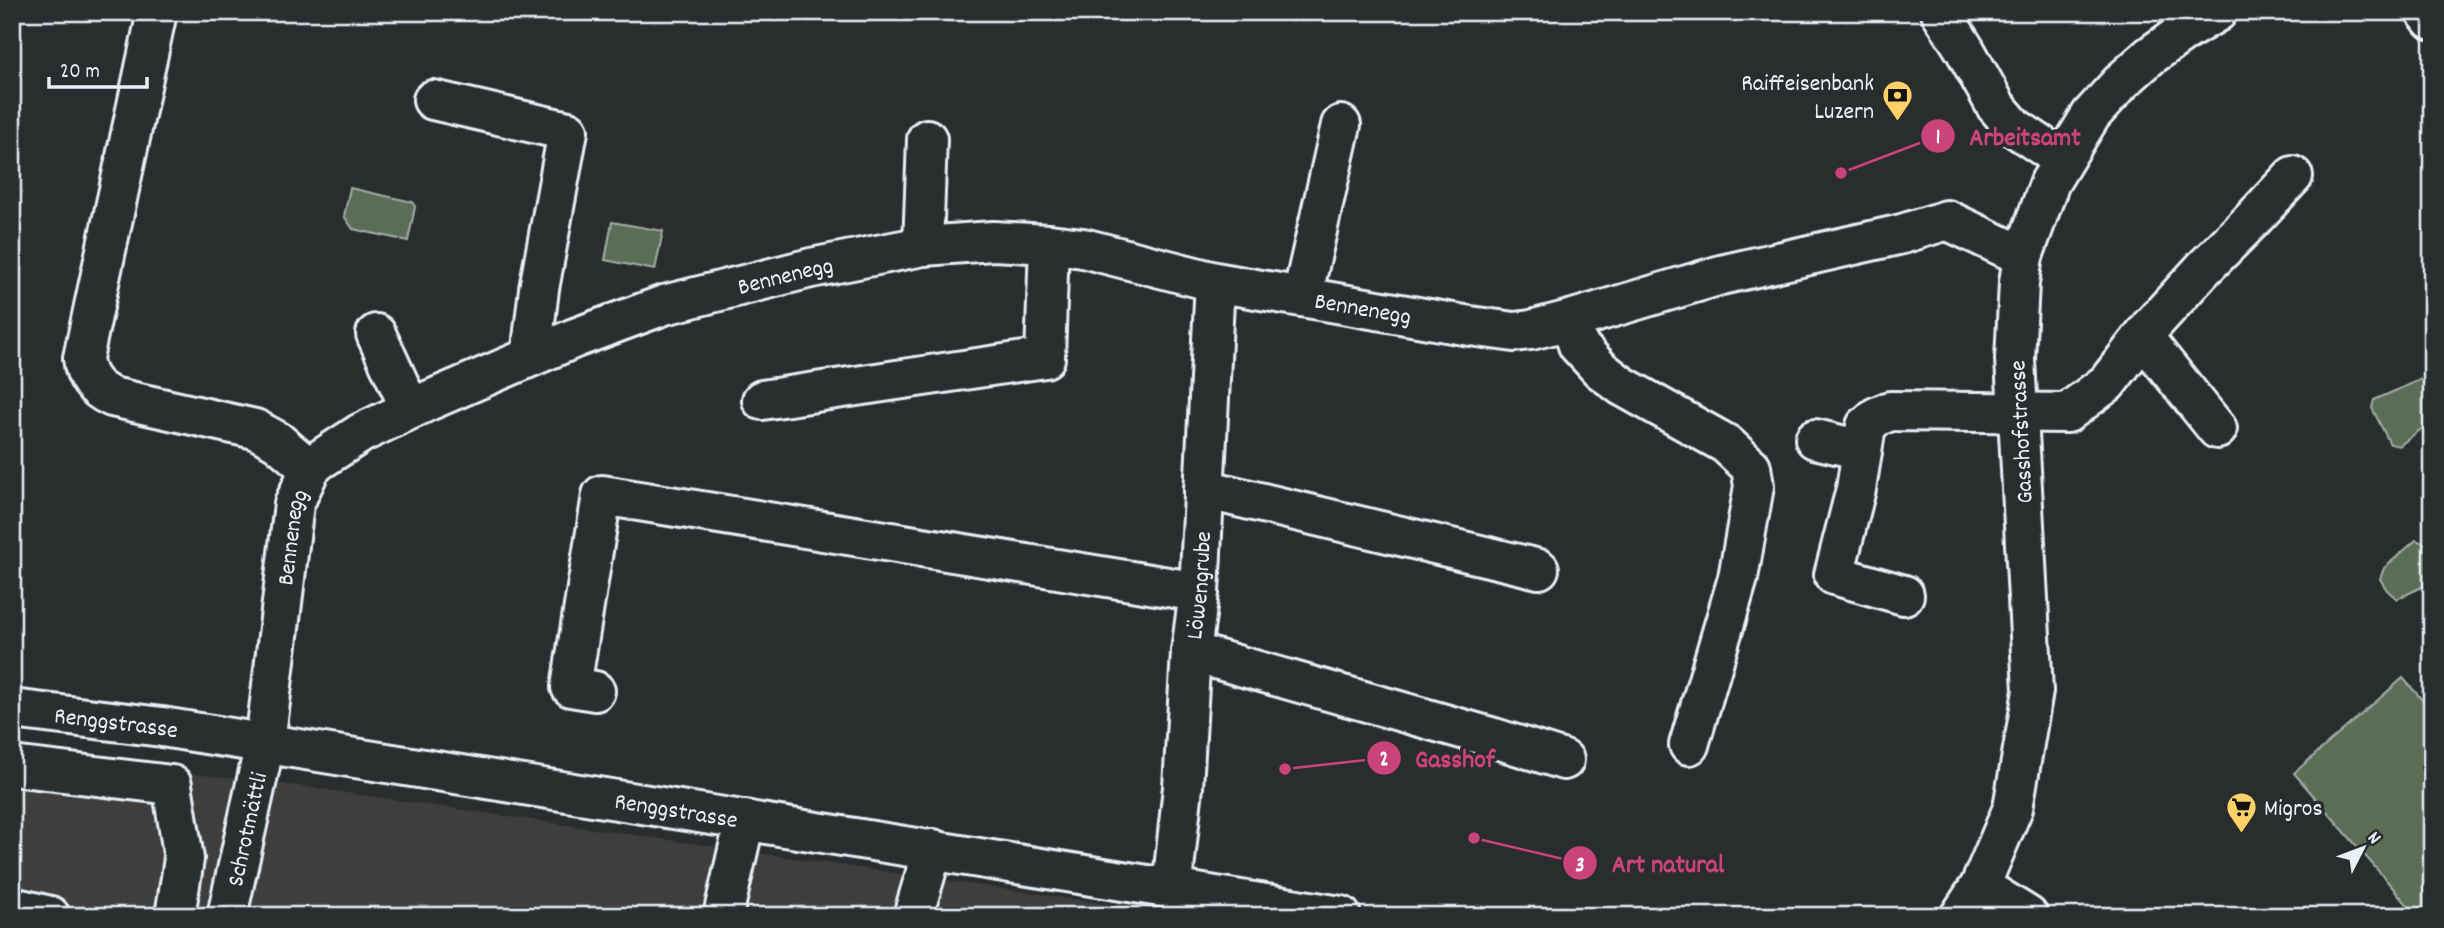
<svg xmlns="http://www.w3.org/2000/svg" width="2444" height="928" font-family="Dekko,sans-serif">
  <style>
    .built { fill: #403d3c }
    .green { fill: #5b6d57; stroke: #a2afa8; stroke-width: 2 }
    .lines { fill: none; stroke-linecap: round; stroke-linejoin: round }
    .minor-casing { stroke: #e8f1f8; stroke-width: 44 }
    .major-casing { stroke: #e8f1f8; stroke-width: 44 }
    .minor { stroke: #2a2d2e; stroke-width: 38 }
    .major { stroke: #2a2d2e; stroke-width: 38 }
    .labels { text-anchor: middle; stroke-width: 7; stroke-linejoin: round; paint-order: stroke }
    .poi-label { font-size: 24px; fill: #e8f1f8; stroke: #2a2d2e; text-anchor: end }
    .street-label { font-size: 24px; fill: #e8f1f8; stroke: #2a2d2e }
    .leader { fill: none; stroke: #ca437a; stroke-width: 2.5 }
    .callout-dot { fill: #ca437a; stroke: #2a2d2e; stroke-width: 2.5 }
    .mark-label { font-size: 21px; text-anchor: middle; font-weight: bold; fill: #fff }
    .callout-label { font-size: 26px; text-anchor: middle; font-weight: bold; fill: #ca437a; stroke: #2a2d2e; stroke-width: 7; stroke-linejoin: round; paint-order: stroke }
  </style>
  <rect width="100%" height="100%" fill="#2a2d2e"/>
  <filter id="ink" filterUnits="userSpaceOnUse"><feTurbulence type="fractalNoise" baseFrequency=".0143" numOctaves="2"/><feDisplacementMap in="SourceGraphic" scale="14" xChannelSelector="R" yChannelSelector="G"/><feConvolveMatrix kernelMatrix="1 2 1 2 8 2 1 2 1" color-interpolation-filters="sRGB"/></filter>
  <g filter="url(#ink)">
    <path class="built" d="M12,753L300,786L1189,916H12Z"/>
    <g class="green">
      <path d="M350,188L413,202L415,207L408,241L353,229L344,216Z"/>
      <path d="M612,222L663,231L655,270L605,260Z"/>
      <path d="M2424,378H2432V421L2399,446L2390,444L2372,408L2374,400Z"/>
      <path d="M2416,540L2428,545L2432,553V582L2397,599L2387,590L2380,579L2384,568Z"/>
      <path d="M2403,678L2432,711V916H2417L2294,773Z"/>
    </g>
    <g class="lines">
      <defs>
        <g id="minor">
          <path d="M157,12L83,358C85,377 94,389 112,397L255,429L277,441L310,469"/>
          <path d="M1941,12L1965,50L1996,106L2014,127L2062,159"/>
          <path d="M2426,12L2432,20"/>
          <path d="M433,100L568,131L539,289L531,356"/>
          <path d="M923,246L927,139"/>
          <path d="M1302,297L1341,125"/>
          <path d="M1570,320L1578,345L1601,370L1622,386L1726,444L1751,467L1754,486L1738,578L1689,745"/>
          <path d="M376,334L404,395L413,408"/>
          <path d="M2143,337L2217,429"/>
          <path d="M762,400L1045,358L1049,244"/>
          <path d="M1815,439L1862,450"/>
          <path d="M1204,489L1539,569"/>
          <path d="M1904,595L1834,575L1856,489L1866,426L1876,417L1890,411L2067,413L2107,383L2151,326L2204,268L2250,222L2293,176"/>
          <path d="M1191,652L1494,738L1564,760"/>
          <path d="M595,691L571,687L602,495L1199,592"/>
          <path d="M12,766L172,785L184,859L175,916"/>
          <path d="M1980,886L2028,916"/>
          <path id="s1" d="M1172,888L1183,787L1191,652L1199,592L1215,282"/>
          <path d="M12,907L50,916"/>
          <path id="s2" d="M227,916L265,743L294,504L310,469L318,461L361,433L428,401L575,338L664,305L811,268L923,246L993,241L1049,244L1083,248L1215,282L1470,326L1514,332L1531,330L1570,320L1721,275L1902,234L1947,220L2023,256"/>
          <path d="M723,916L745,820"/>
          <path d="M913,916L933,849"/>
          <path d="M1960,916L1980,886L2013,808L2033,691L2015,359L2019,283L2023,256L2050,182L2091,115L2123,80L2150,56L2185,31L2217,12"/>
        </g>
        <g id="major">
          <path id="s3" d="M12,709L162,727L1341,916"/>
        </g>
      </defs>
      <use href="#minor" class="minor-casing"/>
      <use href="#major" class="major-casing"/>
      <use href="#minor" class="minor"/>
      <use href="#major" class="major"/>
    </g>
  </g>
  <defs>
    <symbol id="bank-pin" viewBox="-11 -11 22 30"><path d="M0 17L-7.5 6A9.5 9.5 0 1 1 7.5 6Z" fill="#ffd166" stroke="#2a2d2e"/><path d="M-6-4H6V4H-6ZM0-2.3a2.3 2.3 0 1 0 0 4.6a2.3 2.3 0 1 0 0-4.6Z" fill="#111"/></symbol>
    <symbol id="supermarket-pin" viewBox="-11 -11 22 30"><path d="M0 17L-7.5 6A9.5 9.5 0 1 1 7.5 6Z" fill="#ffd166" stroke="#2a2d2e"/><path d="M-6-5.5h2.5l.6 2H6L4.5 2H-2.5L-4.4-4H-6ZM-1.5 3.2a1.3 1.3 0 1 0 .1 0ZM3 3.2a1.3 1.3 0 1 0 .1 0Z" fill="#111"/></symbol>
  </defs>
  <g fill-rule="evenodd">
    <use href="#bank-pin" x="1880" y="78" width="35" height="47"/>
    <use href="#supermarket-pin" x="2224" y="790" width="35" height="47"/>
  </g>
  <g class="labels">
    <g class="poi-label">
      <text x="1874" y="90">Raiffeisenbank<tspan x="1874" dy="28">Luzern</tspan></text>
      <text x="2264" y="815" text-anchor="start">Migros</text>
    </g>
    <g class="street-label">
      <text dy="8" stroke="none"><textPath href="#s2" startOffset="973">Bennenegg</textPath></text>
      <text dy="8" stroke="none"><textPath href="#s2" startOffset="1561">Bennenegg</textPath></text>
      <text transform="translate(2020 432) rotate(-93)" y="8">Gasshofstrasse</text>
      <text dy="8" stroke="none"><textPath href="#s2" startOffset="385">Bennenegg</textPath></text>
      <text dy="8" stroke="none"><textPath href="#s1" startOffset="304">Löwengrube</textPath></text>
      <text dy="8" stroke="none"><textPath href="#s3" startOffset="105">Renggstrasse</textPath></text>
      <text dy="8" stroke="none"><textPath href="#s3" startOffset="672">Renggstrasse</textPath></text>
      <text dy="8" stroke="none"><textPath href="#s2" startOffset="89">Schrotmättli</textPath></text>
    </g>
  </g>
  <path class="leader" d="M1841 173L1938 136M1285 769L1384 758M1474 838L1580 863"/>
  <g class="callout-dot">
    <circle cx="1841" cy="173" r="7"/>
    <circle cx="1285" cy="769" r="7"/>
    <circle cx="1474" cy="838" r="7"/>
    <circle cx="1938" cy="136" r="18"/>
    <circle cx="1384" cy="758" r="18"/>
    <circle cx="1580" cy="863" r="18"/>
  </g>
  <g class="mark-label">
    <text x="1938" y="143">1</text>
    <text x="1384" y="765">2</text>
    <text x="1580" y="871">3</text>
  </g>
  <g class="callout-label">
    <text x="2025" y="145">Arbeitsamt</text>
    <text x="1455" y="767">Gasshof</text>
    <text x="1668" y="872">Art natural</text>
  </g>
  <rect width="2444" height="928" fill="none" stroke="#2a2d2e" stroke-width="42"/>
  <rect x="21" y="21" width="2402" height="886" fill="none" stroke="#e8f1f8" stroke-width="2.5" filter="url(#ink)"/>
  <g transform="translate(2363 848) rotate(48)" stroke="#2a2d2e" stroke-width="5" paint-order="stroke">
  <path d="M0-5L12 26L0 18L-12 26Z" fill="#e8f1f8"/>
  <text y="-10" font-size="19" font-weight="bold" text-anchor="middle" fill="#e8f1f8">N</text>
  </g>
  <path d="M49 77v10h98v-10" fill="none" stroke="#e8f1f8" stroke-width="3.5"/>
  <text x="60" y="77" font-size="21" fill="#e8f1f8" stroke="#2a2d2e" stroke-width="5" paint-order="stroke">20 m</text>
</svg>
